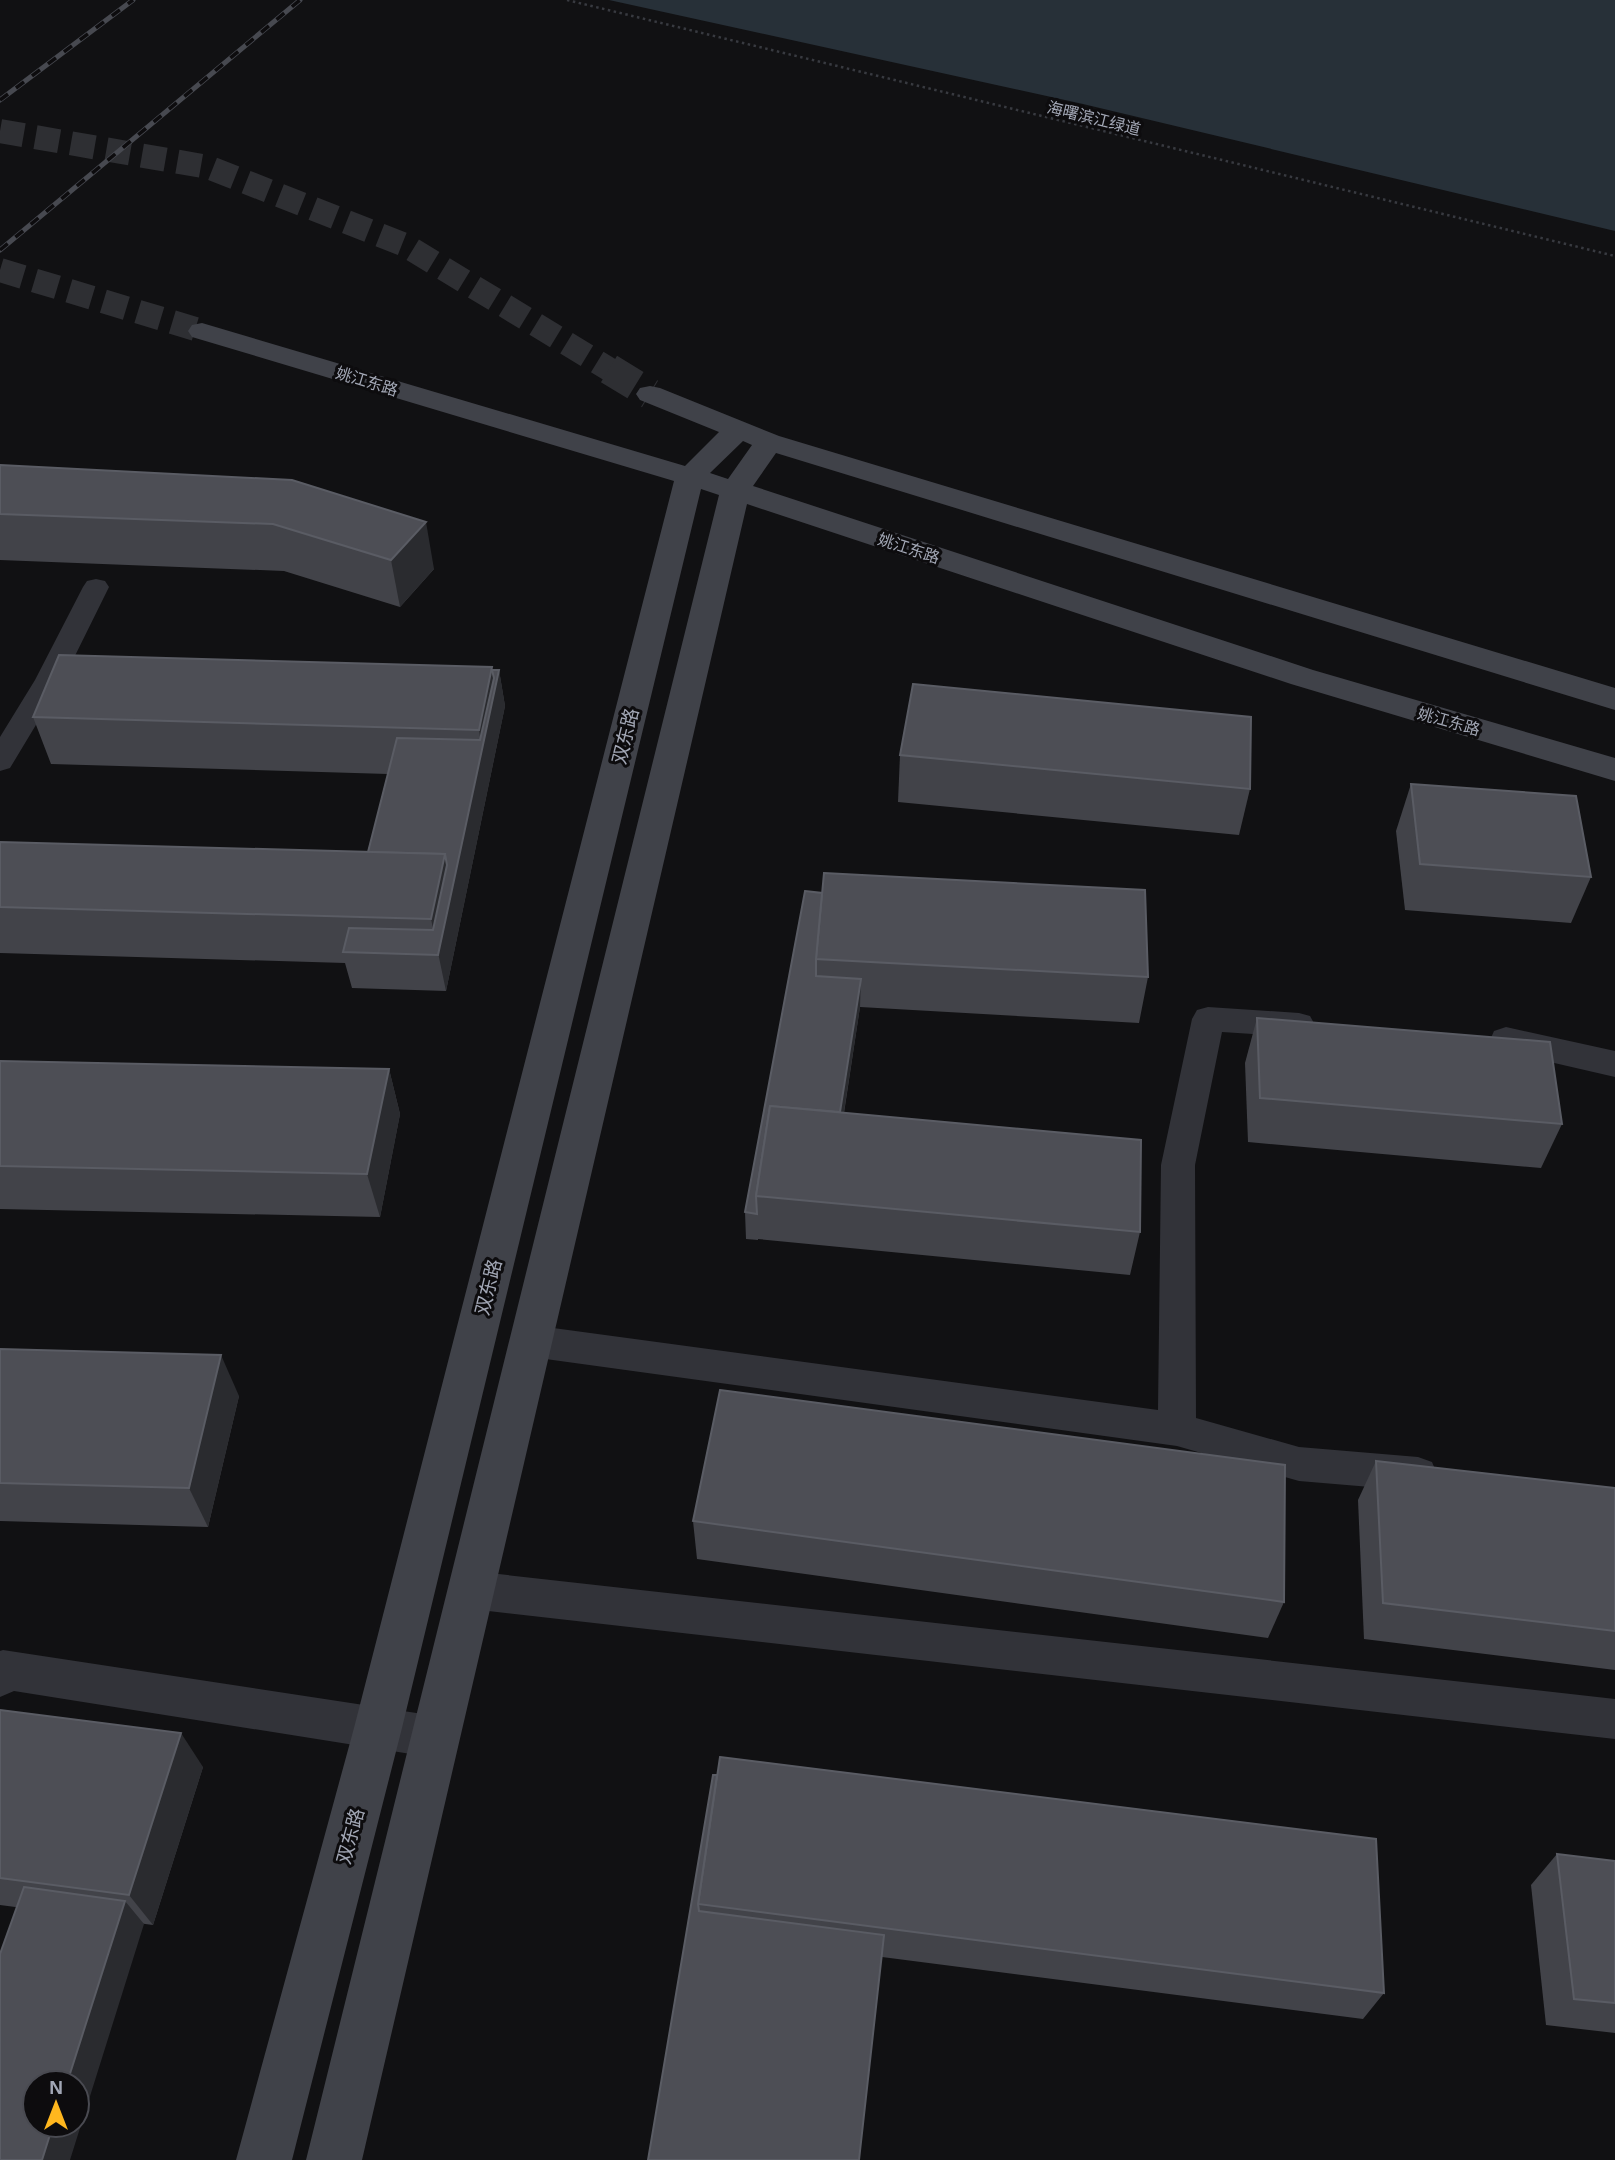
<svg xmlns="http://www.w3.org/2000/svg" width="1615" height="2160" font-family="Arial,'Noto Sans SC',sans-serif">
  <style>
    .water { fill: #273038 }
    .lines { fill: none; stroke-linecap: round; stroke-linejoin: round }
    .secondary-tunnel-far1 { stroke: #2e2f33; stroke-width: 24; stroke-dasharray: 24 12; stroke-linecap: butt }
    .secondary-tunnel { stroke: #2e2f33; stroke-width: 31; stroke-dasharray: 31 16; stroke-linecap: butt }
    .path { stroke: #383a40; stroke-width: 2.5; stroke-dasharray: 2.5 3.5; stroke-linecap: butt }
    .service { fill: #323339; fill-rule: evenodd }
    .secondary { fill: #404249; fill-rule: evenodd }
    .rail-casing { stroke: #474950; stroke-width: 5 }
    .rail { stroke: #0d0c0e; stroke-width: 3.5; stroke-dasharray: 10; stroke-linecap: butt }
    .wall { fill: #424349 }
    .shaded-wall { fill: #2a2b2f }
    .building { fill: #4d4e55; stroke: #5a5c64; stroke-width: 2 }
    .labels { text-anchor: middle; stroke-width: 6; stroke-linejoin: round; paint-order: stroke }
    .far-street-label { font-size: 16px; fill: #a2a7b5; stroke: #0d0c0e }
    .street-label { font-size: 19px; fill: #a2a7b5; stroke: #0d0c0e }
  </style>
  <rect width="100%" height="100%" fill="#111113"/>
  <path class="water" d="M609,0H1615V231L1083,104Z"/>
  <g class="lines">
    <g class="secondary-tunnel-far1">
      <path d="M0,131L208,167L405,245L612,371"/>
      <path d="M0,270L202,331"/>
    </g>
    <path class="secondary-tunnel" d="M609,369L650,394"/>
    <path class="path" d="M567,0L1615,256"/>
    <g class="service">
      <path d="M96,579L105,581L109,587L63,680L10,768L0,771V737L35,680L83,587L87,581Z"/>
      <path d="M1208,1007L1299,1013L1310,1016L1315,1025L1310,1034L1299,1037L1222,1032L1195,1165L1196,1418L1299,1447L1418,1457L1432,1462L1437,1474L1432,1486L1418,1491L1299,1481L1177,1446L531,1357L518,1352L513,1341L518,1330L531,1325L1158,1410L1161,1165L1192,1019L1197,1010Z"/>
      <path d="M1506,1027L1615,1051V1077L1494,1049L1490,1040L1494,1031Z"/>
      <path d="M471,1571L1615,1699V1739L471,1609L457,1603L451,1590L457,1577Z"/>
      <path d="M3,1650L436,1716L451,1722L457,1737L451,1752L436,1758L14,1691L0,1697V1651Z"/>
    </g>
    <path class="secondary" d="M202,323L685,466L719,432L640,400L636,394L640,388L650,386L660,388L779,436L1615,688V710L776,453L753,486L1313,670L1615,758V781L1291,684L747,504L362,2160H306L719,495L701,489L402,1728L292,2160H236L354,1728L674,481L192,337L188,331L192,325ZM743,441L752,445L728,479L710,473Z"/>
    <defs>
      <g id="rail">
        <path d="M0,100L133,0"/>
        <path d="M0,250L300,0"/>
      </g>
    </defs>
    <use href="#rail" class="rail-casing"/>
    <use href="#rail" class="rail"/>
  </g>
  <g class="wall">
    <path d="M0,465L292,480L434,569L400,607L284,571L0,560Z"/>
    <path d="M492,670H499L505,706L446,991L352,988L345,963L0,953V842L368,852L388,774L51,764L33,717Z"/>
    <path d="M900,755L1250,789L1239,835L898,802Z"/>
    <path d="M1411,784L1591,877L1571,923L1405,910L1396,831Z"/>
    <path d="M805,891L1148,977L1139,1023L860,1007L844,1113L1140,1232L1130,1275L758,1239V1240L746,1239L745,1212Z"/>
    <path d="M1257,1018L1562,1124L1541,1168L1248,1142L1245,1063Z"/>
    <path d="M0,1061L389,1069L400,1114L380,1217L0,1209Z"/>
    <path d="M0,1349L239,1396L208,1527L0,1521Z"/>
    <path d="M1376,1461L1615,1488V1670L1364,1639L1358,1500Z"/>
    <path d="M693,1521L1284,1602L1268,1638L697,1559Z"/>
    <path d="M0,1710L203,1767L153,1925L0,1905Z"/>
    <path d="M713,1775L1384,1993L1363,2019L882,1957L648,2160Z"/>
    <path d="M1557,1854L1615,1861V2033L1546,2025L1531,1885Z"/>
  </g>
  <g class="shaded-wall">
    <path d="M426,522L434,569L400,607L391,560Z"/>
    <path d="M492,667L495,689L499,670L505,706L446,991L431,919L445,854L482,751L479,730Z"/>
    <path d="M861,979L860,1007L837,1157V1129Z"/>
    <path d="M389,1069L400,1114L380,1217L367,1174Z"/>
    <path d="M221,1355L239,1396L208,1527L189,1488Z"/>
    <path d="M181,1733L203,1767L153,1925L129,1895Z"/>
    <path d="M125,1901L144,1924L70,2160H42L53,2125H77V2083H67Z"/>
  </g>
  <g class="building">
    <path d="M0,465L292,480L426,522L391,560L273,524L0,514Z"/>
    <path d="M59,655L492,667L479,730L33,717Z"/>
    <path d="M492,670H499L438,955L343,952L349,928L433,930L447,865L445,854L368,852L397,738L480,740L494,678Z"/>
    <path d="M913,684L1251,717L1250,789L900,755Z"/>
    <path d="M1411,784L1576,796L1591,877L1420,864Z"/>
    <path d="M0,842L445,854L431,919L0,907Z"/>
    <path d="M824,873L1145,890L1148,977L816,959Z"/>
    <path d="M805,891L822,893L816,959V976L861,979L840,1112L770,1106L756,1196L757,1214L745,1212Z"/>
    <path d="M1257,1018L1550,1042L1562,1124L1260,1098Z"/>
    <path d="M0,1061L389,1069L367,1174L0,1166Z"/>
    <path d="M770,1106L1141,1140L1140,1232L756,1196Z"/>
    <path d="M0,1349L221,1355L189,1488L0,1483Z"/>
    <path d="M720,1390L1285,1465L1284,1602L693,1521Z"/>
    <path d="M1376,1461L1615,1488V1631L1383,1603Z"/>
    <path d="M0,1710L181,1733L129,1895L0,1878Z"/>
    <path d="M720,1757L1376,1839L1384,1993L698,1904Z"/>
    <path d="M713,1775H717L698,1904L699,1911L884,1935L859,2160H648Z"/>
    <path d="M1557,1854L1615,1861V2003L1574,1999Z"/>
    <path d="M24,1887L125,1901L67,2083H35V2125H53L42,2160H0V1954Z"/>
  </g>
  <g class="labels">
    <g class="far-street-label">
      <text transform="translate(1094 118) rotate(14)" y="6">海曙滨江绿道</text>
      <text transform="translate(367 381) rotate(17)" y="6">姚江东路</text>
      <text transform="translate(909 548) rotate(18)" y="6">姚江东路</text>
      <text transform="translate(1449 721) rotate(16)" y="6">姚江东路</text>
    </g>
    <g class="street-label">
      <text transform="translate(625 736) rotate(-76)" y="7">双东路</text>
      <text transform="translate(488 1287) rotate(-76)" y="7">双东路</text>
      <text transform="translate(350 1836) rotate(-75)" y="7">双东路</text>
    </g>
  </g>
  <g transform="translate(56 2104)"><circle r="33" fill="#0d0c0e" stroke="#494a51" stroke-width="2"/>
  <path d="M0-5L12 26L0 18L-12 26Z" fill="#ffb71e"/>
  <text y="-10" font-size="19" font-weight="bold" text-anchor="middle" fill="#a2a7b5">N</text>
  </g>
</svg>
